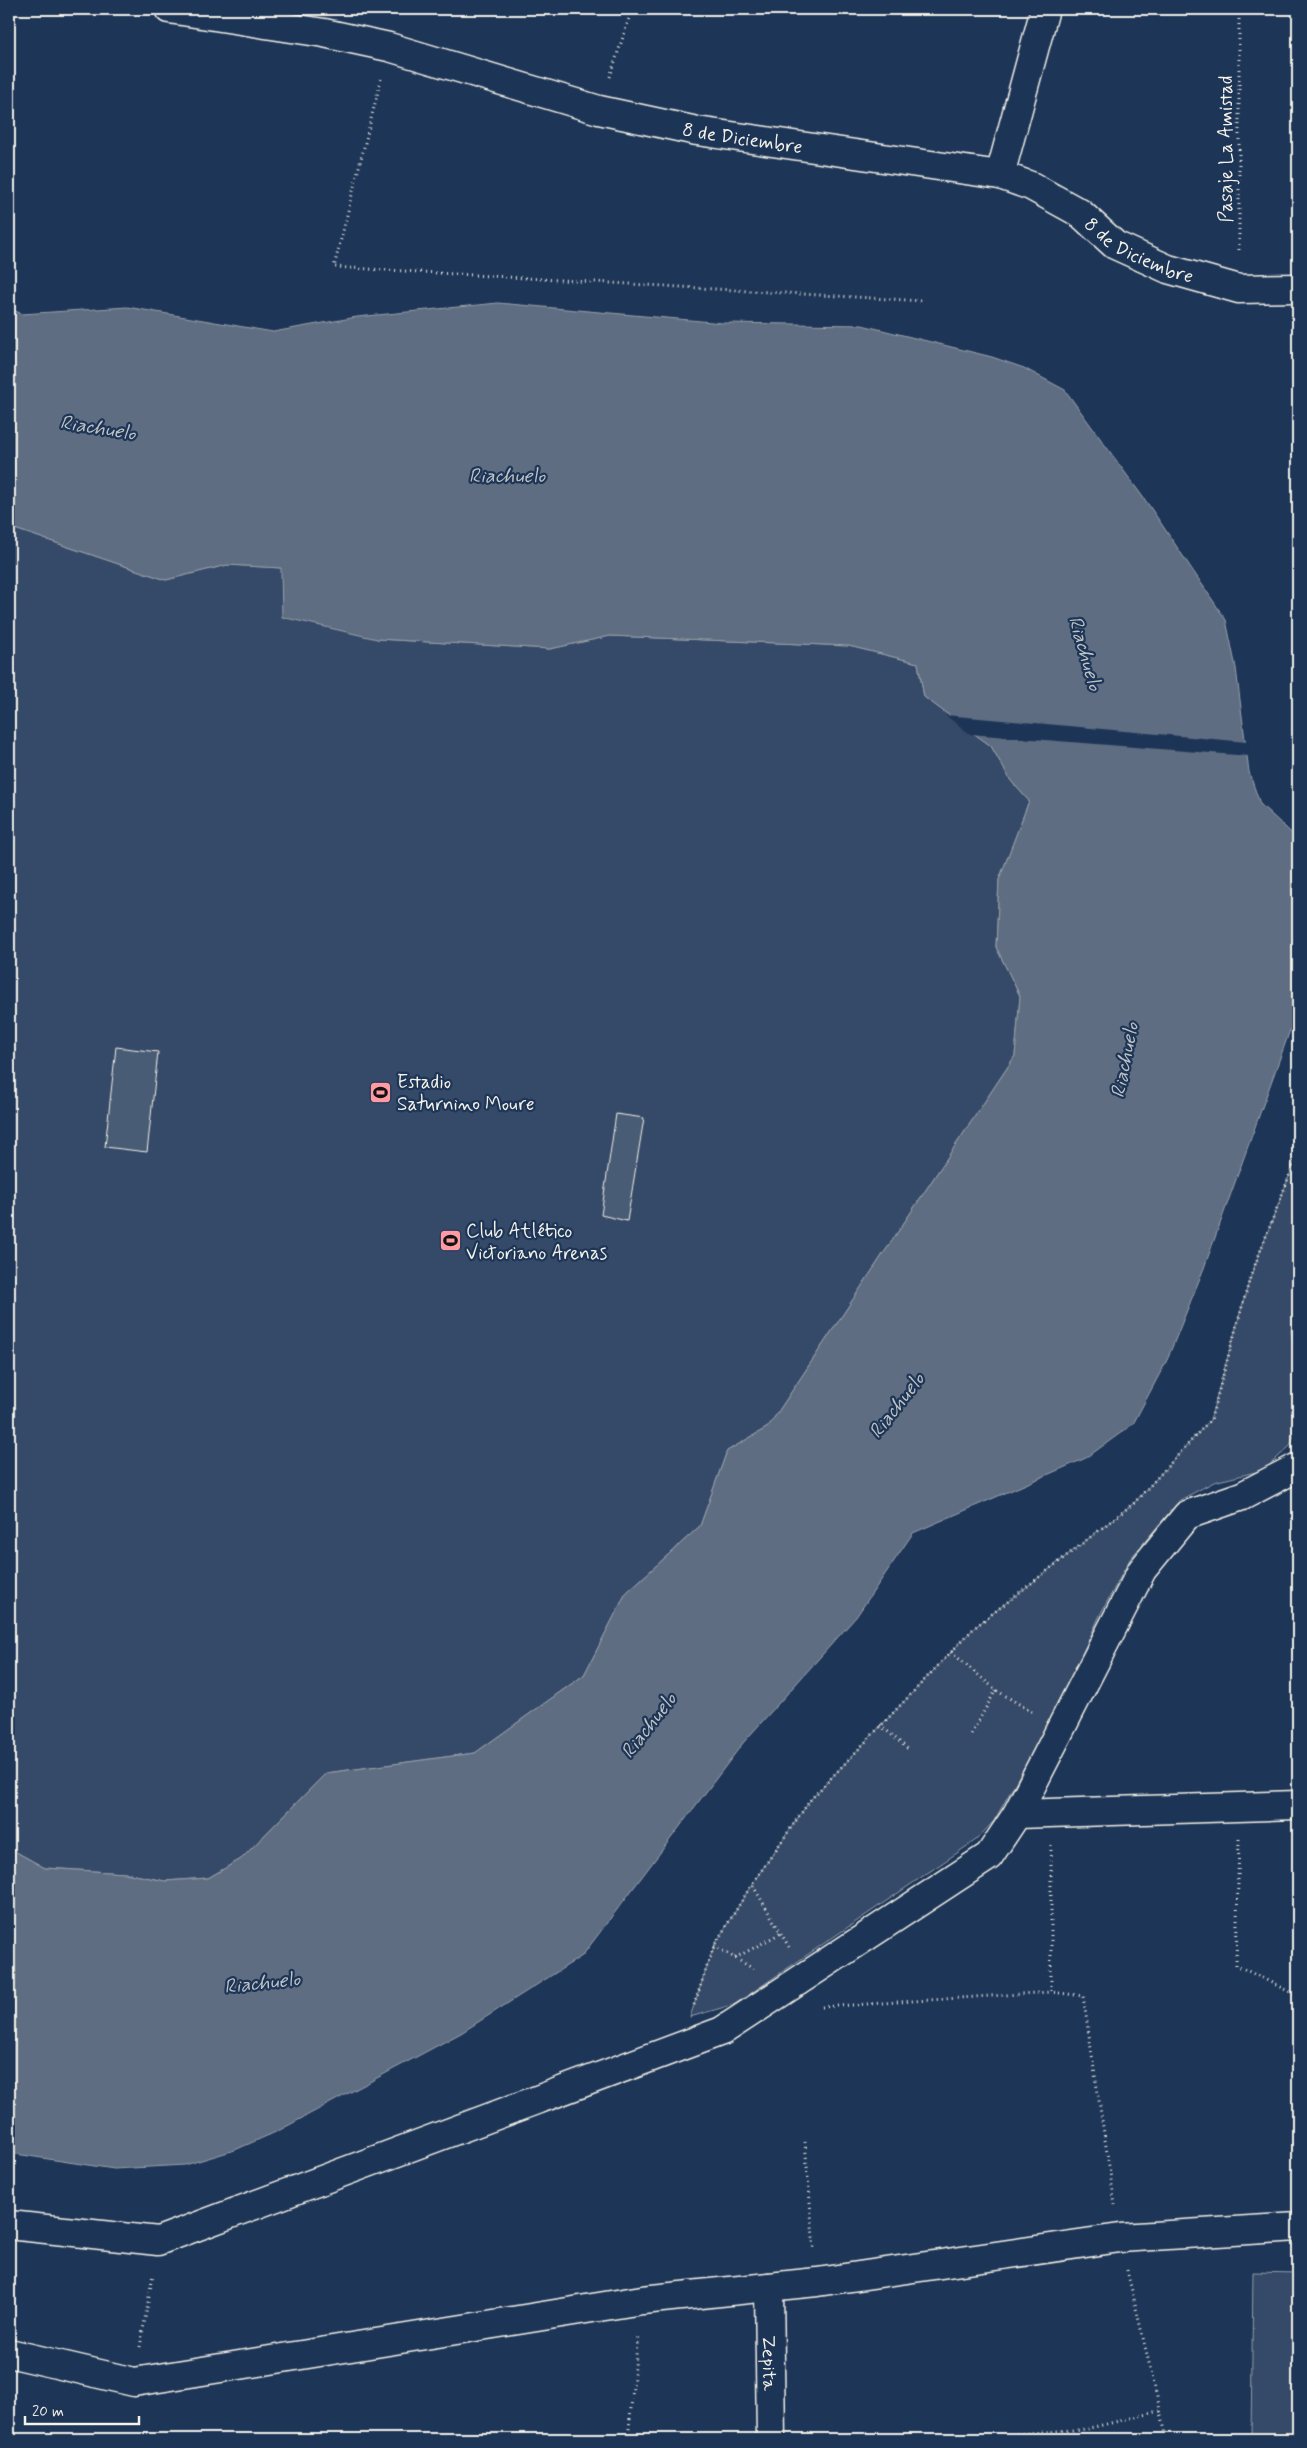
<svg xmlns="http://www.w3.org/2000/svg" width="1307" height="2448" font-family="Mynerve,sans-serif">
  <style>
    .green { fill: #354a67; stroke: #949ea8 }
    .water { fill: #5e6d82; stroke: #9aa2ab }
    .pier { fill: #1d3557 }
    .building { fill: #485b74; stroke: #f4f1e8 }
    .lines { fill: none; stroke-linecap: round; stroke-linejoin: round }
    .minor-casing { stroke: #f4f1e8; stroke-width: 31 }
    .path { stroke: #f4f1e8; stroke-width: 3; stroke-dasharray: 1 4; stroke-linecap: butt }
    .minor { stroke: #1d3557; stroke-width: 28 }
    .labels { text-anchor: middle; stroke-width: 4.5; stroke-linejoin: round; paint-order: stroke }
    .street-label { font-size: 19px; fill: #f4f1e8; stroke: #1d3557 }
    .poi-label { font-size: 19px; fill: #f4f1e8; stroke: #1d3557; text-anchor: start }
    .water-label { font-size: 20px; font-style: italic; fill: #c0c3c4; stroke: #1d3557 }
  </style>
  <rect width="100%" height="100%" fill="#1d3557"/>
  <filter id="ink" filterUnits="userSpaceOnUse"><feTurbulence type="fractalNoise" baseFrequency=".02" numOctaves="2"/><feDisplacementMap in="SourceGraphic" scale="10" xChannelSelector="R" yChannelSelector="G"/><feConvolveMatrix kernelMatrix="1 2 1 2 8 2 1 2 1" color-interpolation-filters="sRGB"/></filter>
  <g filter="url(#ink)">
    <g class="green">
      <path d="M9,527L166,580L227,565L282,568L377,639L550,649L610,636L849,646L918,663L924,697L991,746L1011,781L1029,801L999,880L996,947L1020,996L1015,1056L768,1427L727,1451L700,1526L626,1593L584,1675L475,1753L326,1773L241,1859L208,1878L165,1881L125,1873L45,1868L9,1848Z"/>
      <path d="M1298,1153V1303L1291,1331L1298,1376V1424L1290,1446L1264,1470L1214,1482L1180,1500L1130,1559L1100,1615L1059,1705L994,1821L976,1840L735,2004L690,2017L714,1946L752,1884L811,1799L974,1628L1134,1503L1210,1420L1250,1278Z"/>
      <path d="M1253,2272L1298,2273V2439H1251Z"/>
    </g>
    <path class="water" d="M498,303L723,323L862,325L992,357L1024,368L1065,390L1148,504L1226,620L1236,668L1249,772L1260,804L1298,839V1008L1204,1268L1167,1360L1133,1424L1086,1458L913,1533L856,1617L743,1743L582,1956L461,2033L278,2131L235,2150L185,2165L114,2169L9,2153V1848L45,1868L125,1873L165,1881L208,1878L241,1859L326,1773L475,1753L584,1675L626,1593L700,1526L727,1451L768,1427L1015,1056L1020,996L996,947L999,880L1029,801L1011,781L991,746L924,697L918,663L849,646L610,636L550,649L377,639L282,617L281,568L227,565L166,580L9,527V308L22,314L127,307L273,332L357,317Z"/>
    <path class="pier" d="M945,715L1247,742L1249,756L970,734Z"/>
    <g class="building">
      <path d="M116,1047L158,1052L147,1152L105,1147Z"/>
      <path d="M616,1114L644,1118L627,1221L601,1215Z"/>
    </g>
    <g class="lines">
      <defs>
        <g id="minor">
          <path id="s1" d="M169,9L324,33L389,47L599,110L697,131L1000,175L1031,186L1080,213L1115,245L1168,269L1239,289L1298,288"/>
          <path d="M1000,175L1045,9"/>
          <path d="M1017,1814L1298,1805"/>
          <path d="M9,2225L158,2241L722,2031L989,1856L1017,1814L1142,1570L1187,1515L1242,1496L1298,1467"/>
          <path id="s2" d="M769,2287L771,2439"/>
          <path d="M9,2353L134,2382L642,2300L817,2282L1120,2238L1298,2227"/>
        </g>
      </defs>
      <use href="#minor" class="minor-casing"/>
      <g class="path">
        <path d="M1239,9V253"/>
        <path d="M610,77L632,9"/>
        <path d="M381,79L334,267L924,301"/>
        <path d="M1298,626L1293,651L1298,712"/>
        <path d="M951,1652L996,1690L1032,1712"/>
        <path d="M880,1725L908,1749"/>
        <path d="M971,1734L996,1690"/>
        <path d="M1239,1839L1236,1965L1298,1996"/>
        <path d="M1051,1845V1992L1083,1996L1115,2205"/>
        <path d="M714,1946L754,1969"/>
        <path d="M789,1947L752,1884L811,1799L974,1628L1134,1503L1211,1419L1250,1278L1298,1153"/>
        <path d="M735,1958L781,1933"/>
        <path d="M694,2005L714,1946L752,1884"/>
        <path d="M822,2007L1051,1992"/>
        <path d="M805,2142L814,2249"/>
        <path d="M1127,2270L1167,2439"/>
        <path d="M140,2347L153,2274"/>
        <path d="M628,2439L638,2335"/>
        <path d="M947,2439L1086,2429L1160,2411"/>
      </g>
      <use href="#minor" class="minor"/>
    </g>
  </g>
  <defs>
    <symbol id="stadium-square" viewBox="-11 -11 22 22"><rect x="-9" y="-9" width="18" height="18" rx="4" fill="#ff9aa2" stroke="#1d3557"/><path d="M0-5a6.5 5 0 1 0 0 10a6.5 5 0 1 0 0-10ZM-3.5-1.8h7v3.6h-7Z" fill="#111"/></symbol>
  </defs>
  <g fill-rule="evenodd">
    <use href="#stadium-square" x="368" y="1080" width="25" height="25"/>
    <use href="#stadium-square" x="438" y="1228" width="25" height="25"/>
  </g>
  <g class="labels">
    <g class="street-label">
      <text dy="7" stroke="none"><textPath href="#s1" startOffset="589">8 de Diciembre</textPath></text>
      <text transform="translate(1225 149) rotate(-90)" y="7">Pasaje La Amistad</text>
      <text dy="7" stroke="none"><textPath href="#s1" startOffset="1009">8 de Diciembre</textPath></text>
      <text dy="7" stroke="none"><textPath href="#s2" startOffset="76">Zepita</textPath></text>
    </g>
    <g class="poi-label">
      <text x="397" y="1088">Estadio<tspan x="397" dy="22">Saturnino Moure</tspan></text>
      <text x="466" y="1237">Club Atlético<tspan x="466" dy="22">Victoriano Arenas</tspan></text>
    </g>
    <g class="water-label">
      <text transform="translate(98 427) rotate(9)" y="7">Riachuelo</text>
      <text x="507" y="482">Riachuelo</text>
      <text transform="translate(1086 653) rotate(74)" y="7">Riachuelo</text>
      <text transform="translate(1124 1060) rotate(-79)" y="7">Riachuelo</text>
      <text transform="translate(896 1405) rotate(-52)" y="7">Riachuelo</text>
      <text transform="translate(648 1725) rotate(-52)" y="7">Riachuelo</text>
      <text transform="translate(262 1982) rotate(-6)" y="7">Riachuelo</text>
    </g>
  </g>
  <rect width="1307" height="2448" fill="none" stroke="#1d3557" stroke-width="30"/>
  <rect x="15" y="15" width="1277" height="2418" fill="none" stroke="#f4f1e8" stroke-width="2" filter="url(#ink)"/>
  <path d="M25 2416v8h114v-8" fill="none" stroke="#f4f1e8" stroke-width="2.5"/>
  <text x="32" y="2416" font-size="15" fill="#f4f1e8" stroke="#1d3557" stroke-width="4" paint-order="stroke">20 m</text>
</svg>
